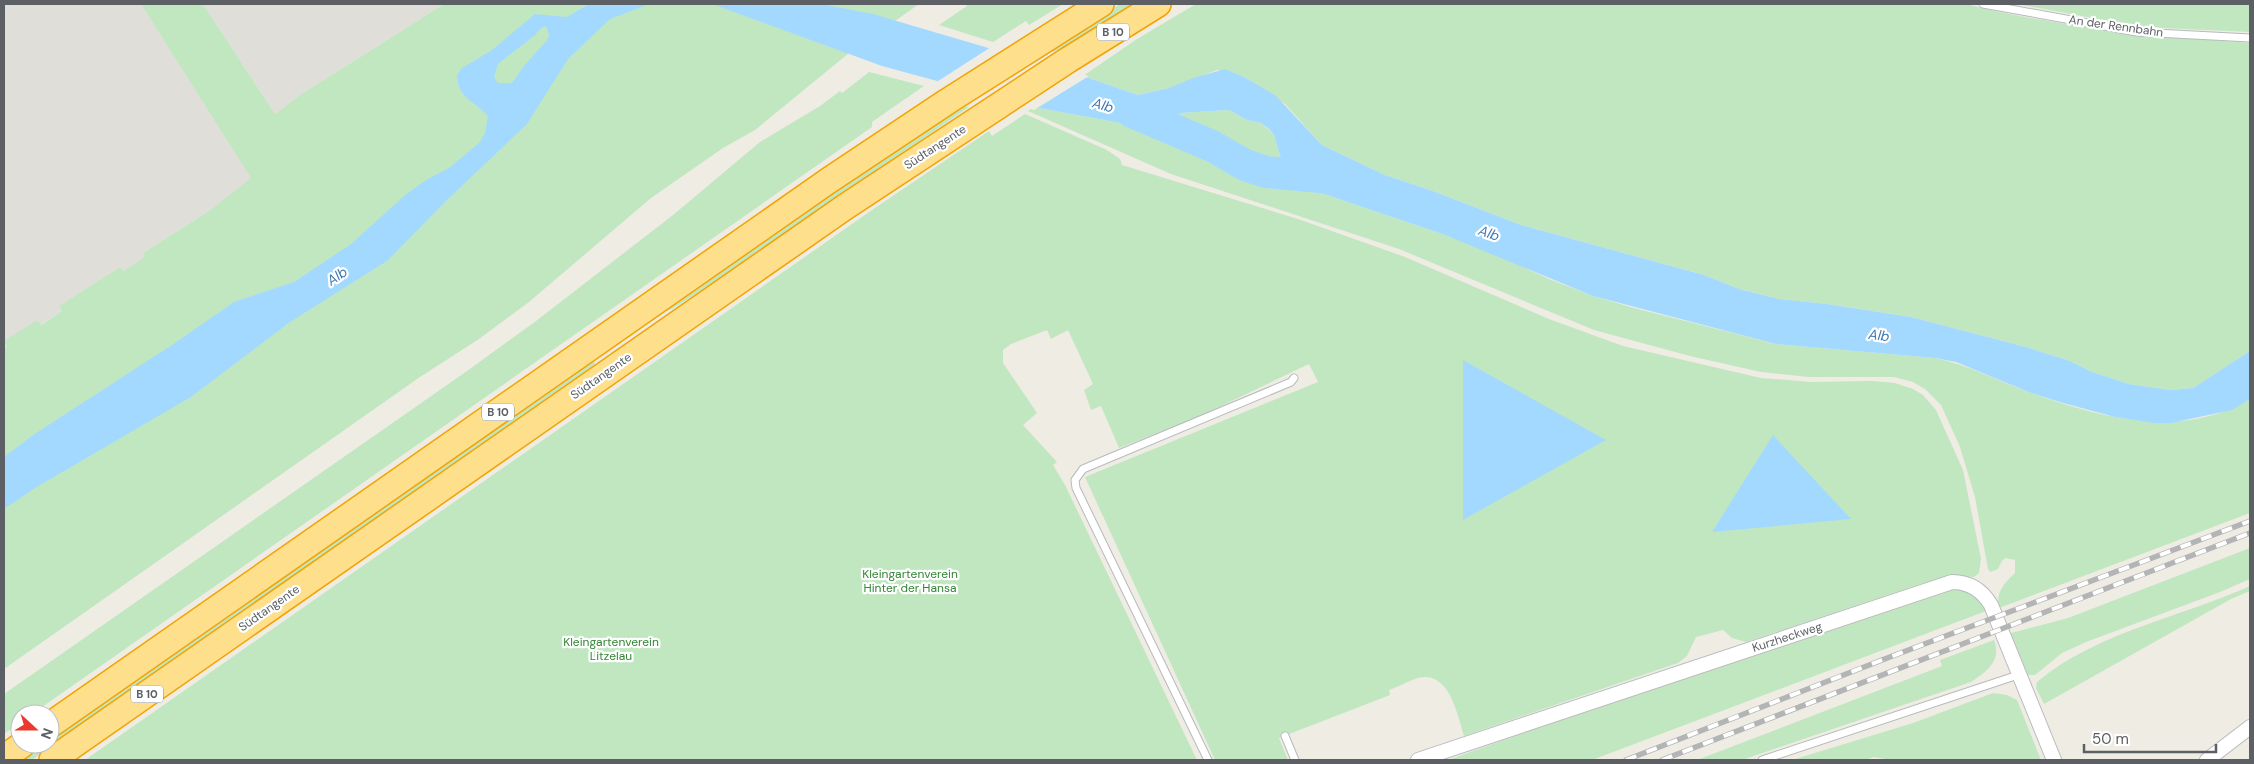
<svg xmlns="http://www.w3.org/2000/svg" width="2254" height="764" font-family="'DM Sans',sans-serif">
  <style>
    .industrial { fill: #e0ded9 }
    .green { fill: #c1e7c1 }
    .water { fill: #a4d9ff; fill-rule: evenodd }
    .pier { fill: #efece4 }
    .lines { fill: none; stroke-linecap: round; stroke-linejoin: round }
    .river { stroke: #a4d9ff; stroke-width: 32 }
    .lane-casing { stroke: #b7babe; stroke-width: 9 }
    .street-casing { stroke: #b7babe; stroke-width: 16 }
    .highway-casing { stroke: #f3a300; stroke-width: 28 }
    .lane { stroke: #fff; stroke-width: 7 }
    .street { stroke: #fff; stroke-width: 14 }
    .highway { stroke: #fedf8c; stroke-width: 25 }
    .rail-casing { stroke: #b3b4b5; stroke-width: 5.5 }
    .rail { stroke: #fff; stroke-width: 4; stroke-dasharray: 11; stroke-linecap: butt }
    .labels { text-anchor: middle; stroke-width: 4.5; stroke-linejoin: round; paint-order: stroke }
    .shield { fill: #fff; stroke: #8d9093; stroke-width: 1 }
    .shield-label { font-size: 11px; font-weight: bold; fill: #5c6065 }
    .street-label { font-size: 12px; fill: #5c6065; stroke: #fff }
    .park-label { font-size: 12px; fill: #348536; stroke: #fff }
    .water-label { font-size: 14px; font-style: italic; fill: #4079b3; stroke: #fff }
  </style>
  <rect width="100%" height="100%" fill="#efece4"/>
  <g class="industrial">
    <path d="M4,4H141L252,178L209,211L143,253L146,257L123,271L120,267L59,306L62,311L40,325L37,320L5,341L7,347L4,349Z"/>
    <path d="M203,4H444L300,95L275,114Z"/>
  </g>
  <g class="green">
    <path d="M141,4H203L275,114L300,95L444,4H919L895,21L858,11L835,48L849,53L755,130L723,148L651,198L529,302L479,339L420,377L4,669V349L7,347L4,341L37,320L41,325L62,311L59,306L120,267L123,271L145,257L143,253L209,211L251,178Z"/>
    <path d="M966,4H1063L1029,25L1026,21L993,42L939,25L967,6Z"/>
    <path d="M1120,4H1134L1054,52L1048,50Z"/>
    <path d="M1196,4H1966C2059,28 2155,35 2250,43V351L2193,388L2171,390L2129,384L2092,372L2070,361L2026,347L1911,317L1827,304L1779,299L1739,289L1704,275L1521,225L1433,191L1385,175L1322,145L1285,104L1246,78L1217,70L1169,88L1138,95L1083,76L1137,39Z"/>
    <path d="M2017,4H2250V32L2140,27Z"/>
    <path d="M869,72L924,86L872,122V127L32,714H20V723L4,734V694L467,371L536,321L673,215L760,142L820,106L840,91L842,93Z"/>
    <path d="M960,105L969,107L708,286L672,309L667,311L666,309Z"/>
    <path d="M1033,107L1137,126L1173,118L1181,113L1229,110L1247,120L1261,123L1269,130L1274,135L1284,169L1278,173L1277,178L1445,235L1495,254L1549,279L1593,296L1634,308L1776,344L1935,358C1969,365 1998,381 2031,393C2102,418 2181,440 2250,399V513L1999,608C1995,593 2005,582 2015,573V560L2005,558L2002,561L1998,569L1990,572L1988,569L1975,497L1960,447L1941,405L1925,389L1913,382L1894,377H1809L1761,372L1690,356L1594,330L1399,249L1171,174L1028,111Z"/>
    <path d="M1025,114L1107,150L1120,159L1122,165L1298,219L1405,257L1549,319L1623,346L1761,378L1811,382L1872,381L1895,383L1913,389L1923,395L1936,410L1963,470L1981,559L1979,573L1974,577L1949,576L1921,584L1746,642L1732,638L1723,630L1696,637L1687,656L1678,663L1464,736C1458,717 1451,678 1426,677C1415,676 1399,687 1389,690L1390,695L1279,738L1288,760H1215L1085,477L1318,382L1309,364L1198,417L1119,448L1101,406L1091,410L1084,390L1093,384L1068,330L1051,339L1047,330L1011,344L1003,350V363L1037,413L1023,425L1057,462L1053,465L1065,485L1197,760H85L872,210L989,131L992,136Z"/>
    <path d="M594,361L595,364L551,397L46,750L32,760H20L42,744H50L51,738Z"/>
    <path d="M2250,548V579L2220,592L2086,642L2062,653L2035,675H2028L2011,633L2068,618Z"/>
    <path d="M2250,586V591L2231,599L2044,704L2036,688L2037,682C2097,632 2179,618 2250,586Z"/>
    <path d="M1950,589C1969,590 1977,595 1986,611L1592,760H1448L1590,709Z"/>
    <path d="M1994,640C2002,661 1987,671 1971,682L1742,760H1697L1942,666L1940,660Z"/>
    <path d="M1993,693L2007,695L2017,700L2041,760H1891L1874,757L1865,760H1792L1913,723Z"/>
  </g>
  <g class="water">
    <path d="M589,4H650L610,19L568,59L527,124L446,201L387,261L290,322L191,397L35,488L4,509V457L33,435L172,345L234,302L294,282L351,244L404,196L426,180L449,168L479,143L485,133L488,116C474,100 458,99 457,75L462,68L492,50L535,14L567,17ZM546,26L549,35L547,40L524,66L512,83H498L494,77L498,64L535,35L541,28Z"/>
    <path d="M712,4H821L873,14L1083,76L1138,95L1169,88L1193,78L1225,69L1246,78L1276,96L1322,145L1385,175L1433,191L1521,225L1704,275L1739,289L1779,299L1827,304L1911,317L2026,347L2070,361L2092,372L2129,384L2171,390L2193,388L2250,351V399L2232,410L2171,423H2154L2115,417L2063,403L2031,393L1956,362L1935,358L1776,344L1593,296L1445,235L1277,178L1278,173L1284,169L1274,135L1269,129L1261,123L1247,120L1229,110L1181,113L1159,124L1137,126L1033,107L882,66Z"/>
    <path d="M1463,360L1606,440L1463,520Z"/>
    <path d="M1773,435L1851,519L1712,532Z"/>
  </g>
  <path class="pier" d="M991,47L1005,52L1089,76L1034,110L935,83Z"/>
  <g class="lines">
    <path class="river" d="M1132,112L1212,146L1245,165L1266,172L1321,177"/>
    <defs>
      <g id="lane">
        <path d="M1983,4L2137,32L2250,38"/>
        <path d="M1285,736L1295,760"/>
        <path d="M1208,760L1076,488L1075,480L1083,469L1291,382L1294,378"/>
        <path d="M1762,760L2018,675"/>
      </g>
      <g id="street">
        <path d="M1418,760L1952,582C1970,582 1982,590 1991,605L2054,760"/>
        <path d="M2207,760L2250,727"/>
      </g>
      <g id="highway">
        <path d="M50,725L828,181L948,101L1101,4"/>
        <path d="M4,758L23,744"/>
        <path d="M52,760L845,207L1068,60L1158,4"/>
      </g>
    </defs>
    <use href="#lane" class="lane-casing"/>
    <use href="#street" class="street-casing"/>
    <use href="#highway" class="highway-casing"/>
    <use href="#lane" class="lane"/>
    <use href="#street" class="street"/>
    <use href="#highway" class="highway"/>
    <defs>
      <g id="rail">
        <path d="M1626,760L1882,660L2250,521"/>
        <path d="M1662,760L2250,533"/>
      </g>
    </defs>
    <use href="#rail" class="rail-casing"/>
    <use href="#rail" class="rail"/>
  </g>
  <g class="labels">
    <g class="shield">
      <rect x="1097" y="23.5" width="32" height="17" rx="4"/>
      <rect x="482" y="403.5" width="32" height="17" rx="4"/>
      <rect x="131" y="685.5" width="32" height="17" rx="4"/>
    </g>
    <g class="shield-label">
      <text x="1113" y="36">B 10</text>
      <text x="498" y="416">B 10</text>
      <text x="147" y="698">B 10</text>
    </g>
    <g class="street-label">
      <text transform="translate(2116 26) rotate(8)" y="4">An der Rennbahn</text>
      <text transform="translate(935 147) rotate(-33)" y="4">Südtangente</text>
      <text transform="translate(601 376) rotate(-35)" y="4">Südtangente</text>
      <text transform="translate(269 608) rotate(-35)" y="4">Südtangente</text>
      <text transform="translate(1787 637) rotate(-18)" y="4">Kurzheckweg</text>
    </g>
    <g class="park-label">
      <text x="910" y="578">Kleingartenverein<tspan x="910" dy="14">Hinter der Hansa</tspan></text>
      <text x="611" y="646">Kleingartenverein<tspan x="611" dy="14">Litzelau</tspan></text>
    </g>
    <g class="water-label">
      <text transform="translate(1103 105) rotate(16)" y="5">Alb</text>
      <text transform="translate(1489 233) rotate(19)" y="5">Alb</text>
      <text transform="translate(337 276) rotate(-34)" y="5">Alb</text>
      <text transform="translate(1879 335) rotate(7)" y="5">Alb</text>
    </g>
  </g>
  <rect width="2254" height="764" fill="none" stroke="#5c6065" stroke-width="10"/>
  <g transform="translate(35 729) rotate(111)"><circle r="24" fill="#ffffff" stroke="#bebfc1"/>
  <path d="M0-4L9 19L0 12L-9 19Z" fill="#eb392e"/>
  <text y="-8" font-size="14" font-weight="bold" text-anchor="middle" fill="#5c6065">N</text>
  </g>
  <path d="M2084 744v8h132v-8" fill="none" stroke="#5c6065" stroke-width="2.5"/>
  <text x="2092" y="744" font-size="15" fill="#5c6065" stroke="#ffffff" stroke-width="4" paint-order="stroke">50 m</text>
</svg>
